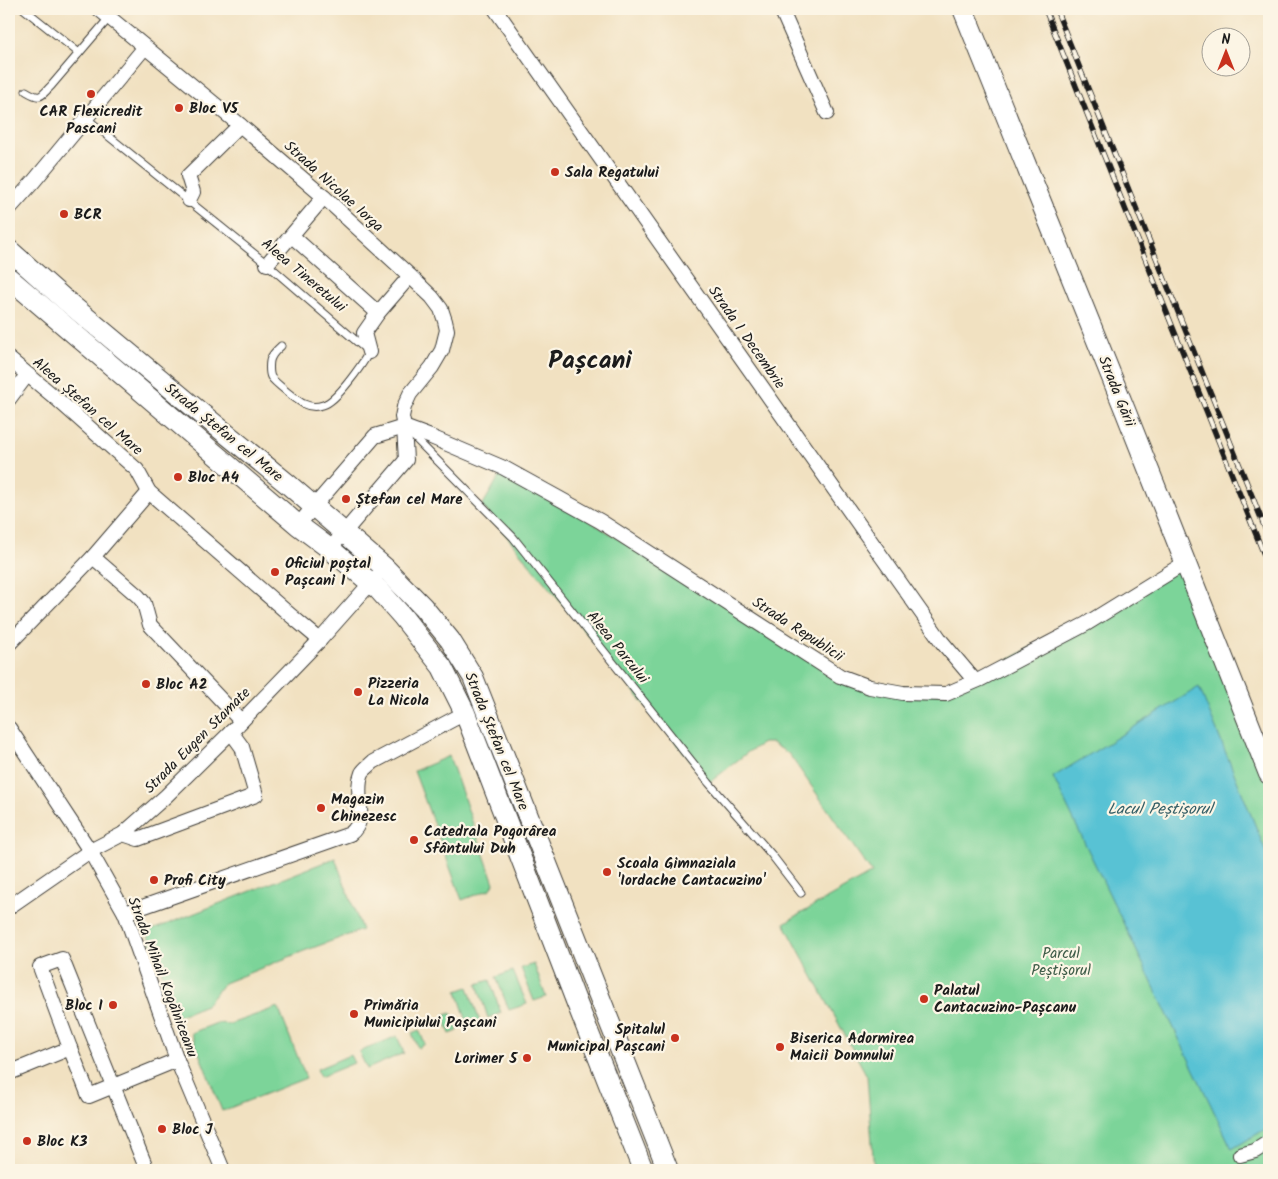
<svg xmlns="http://www.w3.org/2000/svg" width="1278" height="1179" font-family="Kalam,sans-serif">
  <style>
    .green { fill: #7cd499; stroke: #4c785a }
    .water { fill: #58c2d4; stroke: #3a6f78 }
    .lines { fill: none; stroke-linecap: round; stroke-linejoin: round }
    .lane-casing { stroke: #3c3a35; stroke-width: 9 }
    .street-casing { stroke: #3c3a35; stroke-width: 16 }
    .secondary-casing { stroke: #3c3a35; stroke-width: 22 }
    .lane { stroke: #fff; stroke-width: 7 }
    .street { stroke: #fff; stroke-width: 14 }
    .secondary { stroke: #fff; stroke-width: 20 }
    .rail-casing { stroke: #1c1c1c; stroke-width: 5.5 }
    .rail { stroke: #fcf5e5; stroke-width: 4; stroke-dasharray: 11; stroke-linecap: butt }
    .poi-dot { fill: #c8321e; stroke: #fcf5e5; stroke-width: 2 }
    .labels { text-anchor: middle; stroke-width: 4.5; stroke-linejoin: round; paint-order: stroke }
    .poi-label { font-size: 15px; font-weight: bold; fill: #1c1c1c; stroke: #fcf5e5; text-anchor: start }
    .street-label { font-size: 15px; fill: #1c1c1c; stroke: #fcf5e5 }
    .park-label { font-size: 15px; fill: #3e5c48; stroke: #fcf5e5 }
    .water-label { font-size: 16px; font-style: italic; fill: #345e66; stroke: #fcf5e5 }
    .town-label { font-size: 25px; font-weight: bold; fill: #1c1c1c; stroke: #fcf5e5 }
  </style>
  <rect width="100%" height="100%" fill="#fcf5e5"/>
  <filter id="ink" filterUnits="userSpaceOnUse"><feTurbulence type="fractalNoise" baseFrequency=".02" numOctaves="2"/><feDisplacementMap in="SourceGraphic" scale="10" xChannelSelector="R" yChannelSelector="G"/><feConvolveMatrix kernelMatrix="1 2 1 2 8 2 1 2 1" color-interpolation-filters="sRGB"/></filter>
  <filter id="wash" filterUnits="userSpaceOnUse"><feTurbulence type="fractalNoise" baseFrequency=".0096" numOctaves="4" result="noise"/><feDisplacementMap in="SourceGraphic" scale="20" xChannelSelector="R" yChannelSelector="G"/><feGaussianBlur stdDeviation="1.12" result="paint"/><feColorMatrix in="noise" values="0 0 0 0 0 0 0 0 0 0 0 0 0 0 0 0 0 1.4 0 .05"/><feComposite in="paint" operator="in"/></filter>
  <g filter="url(#wash)">
    <rect width="100%" height="100%" fill="#f1e1c1"/>
    <g class="green">
      <path d="M504,468L840,676L946,694L1185,563L1269,774V1170H874L867,1076L784,923L872,873L789,754L772,743H763L748,752L709,783L482,506Z"/>
      <path d="M449,756L494,883L491,889L462,900L414,771Z"/>
      <path d="M335,858L362,930L304,951L224,983L206,1005L178,1016L147,932Z"/>
      <path d="M534,964L546,997L534,1001L521,968Z"/>
      <path d="M513,971L527,1004L509,1010L496,977Z"/>
      <path d="M490,980L501,1013L488,1018L477,984Z"/>
      <path d="M468,987L480,1022L468,1025L457,991Z"/>
      <path d="M278,1007L306,1078L222,1111L191,1033L217,1023L230,1024Z"/>
      <path d="M451,1013L458,1031L450,1034L443,1016Z"/>
      <path d="M419,1030L425,1044L418,1048L412,1033Z"/>
      <path d="M397,1036L404,1053L367,1069L359,1052Z"/>
      <path d="M350,1055L354,1063L320,1077L317,1069Z"/>
    </g>
    <path class="water" d="M1199,687L1269,859V1127L1232,1149L1053,777Z"/>
  </g>
  <g filter="url(#ink)">
    <g class="lines">
      <defs>
        <g id="lane">
          <path d="M24,9L79,53"/>
          <path d="M26,91C41,100 40,97 51,86L109,18"/>
          <path d="M86,118L267,264L369,352C362,365 337,401 323,405C317,407 310,407 304,404C299,402 274,382 271,377C269,373 269,362 271,358C273,353 278,349 281,346"/>
          <path d="M410,433L513,537L709,783L771,854L801,893"/>
        </g>
        <g id="street">
          <path d="M99,9L240,125L324,197L410,276L432,297L441,309L445,321L447,330L442,350L432,367L410,394L404,407L402,417L404,427L406,460L330,549"/>
          <path d="M495,9L942,642L975,681"/>
          <path d="M781,9L827,113"/>
          <path d="M189,200L193,192L188,176L240,125"/>
          <path d="M9,209L34,181L145,47"/>
          <path d="M292,236L378,313L364,333L369,352"/>
          <path d="M267,264L324,197"/>
          <path d="M378,313L410,276"/>
          <path d="M9,359L57,399L137,470L149,492L289,614L320,640"/>
          <path d="M9,399L27,375"/>
          <path d="M404,427L431,437L504,468L600,521L840,676L870,687L903,693L946,694L981,679L1086,624L1185,563"/>
          <path d="M298,525L375,436L404,427"/>
          <path d="M93,557L138,596L144,603L150,625L241,721"/>
          <path d="M9,644L93,557L149,492"/>
          <path d="M9,728L90,851L125,913L177,1060L223,1170"/>
          <path d="M123,834L138,839L256,795L242,747L231,732"/>
          <path d="M9,907L90,851L123,834L166,796L231,732L320,640L376,577"/>
          <path d="M125,913L350,834C370,819 353,794 362,773C364,769 370,765 373,762L465,713"/>
          <path d="M70,1048L40,967L62,959L147,1170"/>
          <path d="M9,1073L70,1048L89,1096L177,1060"/>
          <path d="M1240,1155L1255,1151L1269,1142"/>
        </g>
        <g id="secondary">
          <path d="M963,9L1125,410L1269,774"/>
          <path d="M9,250L64,299L202,414L289,485L384,567L423,607L450,640L473,677L668,1170"/>
          <path d="M9,278L298,525L330,549L378,589L402,616L442,667L465,713L576,1001L643,1170"/>
        </g>
      </defs>
      <use href="#lane" class="lane-casing"/>
      <use href="#street" class="street-casing"/>
      <use href="#secondary" class="secondary-casing"/>
      <use href="#lane" class="lane"/>
      <use href="#street" class="street"/>
      <use href="#secondary" class="secondary"/>
      <defs>
        <g id="rail">
          <path d="M1045,9L1269,567"/>
          <path d="M1056,9L1269,538"/>
        </g>
      </defs>
      <use href="#rail" class="rail-casing"/>
      <use href="#rail" class="rail"/>
    </g>
  </g>
  <g class="poi-dot">
    <circle cx="91" cy="94" r="5"/>
    <circle cx="179" cy="108" r="5"/>
    <circle cx="555" cy="172" r="5"/>
    <circle cx="64" cy="214" r="5"/>
    <circle cx="178" cy="477" r="5"/>
    <circle cx="346" cy="499" r="5"/>
    <circle cx="275" cy="572" r="5"/>
    <circle cx="146" cy="684" r="5"/>
    <circle cx="358" cy="692" r="5"/>
    <circle cx="321" cy="808" r="5"/>
    <circle cx="414" cy="840" r="5"/>
    <circle cx="607" cy="872" r="5"/>
    <circle cx="154" cy="880" r="5"/>
    <circle cx="924" cy="999" r="5"/>
    <circle cx="113" cy="1005" r="5"/>
    <circle cx="354" cy="1014" r="5"/>
    <circle cx="675" cy="1038" r="5"/>
    <circle cx="780" cy="1047" r="5"/>
    <circle cx="527" cy="1058" r="5"/>
    <circle cx="162" cy="1129" r="5"/>
    <circle cx="27" cy="1141" r="5"/>
  </g>
  <g class="labels">
    <g class="poi-label">
      <text x="189" y="113">Bloc V5</text>
      <text x="91" y="116" text-anchor="middle">CAR Flexicredit<tspan x="91" dy="17">Pascani</tspan></text>
      <text x="565" y="177">Sala Regatului</text>
      <text x="74" y="219">BCR</text>
      <text x="188" y="482">Bloc A4</text>
      <text x="356" y="504">Ștefan cel Mare</text>
      <text x="285" y="568">Oficiul poștal<tspan x="285" dy="17">Pașcani 1</tspan></text>
      <text x="368" y="688">Pizzeria<tspan x="368" dy="17">La Nicola</tspan></text>
      <text x="156" y="689">Bloc A2</text>
      <text x="331" y="804">Magazin<tspan x="331" dy="17">Chinezesc</tspan></text>
      <text x="424" y="836">Catedrala Pogorârea<tspan x="424" dy="17">Sfântului Duh</tspan></text>
      <text x="617" y="868">Scoala Gimnaziala<tspan x="617" dy="17">'Iordache Cantacuzino'</tspan></text>
      <text x="164" y="885">Profi City</text>
      <text x="934" y="995">Palatul<tspan x="934" dy="17">Cantacuzino-Pașcanu</tspan></text>
      <text x="103" y="1010" text-anchor="end">Bloc I</text>
      <text x="364" y="1010">Primăria<tspan x="364" dy="17">Municipiului Pașcani</tspan></text>
      <text x="665" y="1034" text-anchor="end">Spitalul<tspan x="665" dy="17">Municipal Pașcani</tspan></text>
      <text x="790" y="1043">Biserica Adormirea<tspan x="790" dy="17">Maicii Domnului</tspan></text>
      <text x="517" y="1063" text-anchor="end">Lorimer 5</text>
      <text x="172" y="1134">Bloc J</text>
      <text x="37" y="1146">Bloc K3</text>
    </g>
    <g class="street-label">
      <text transform="translate(334 186) rotate(42)" y="5">Strada Nicolae Iorga</text>
      <text transform="translate(304 275) rotate(40)" y="5">Aleea Tineretului</text>
      <text transform="translate(747 337) rotate(55)" y="5">Strada 1 Decembrie</text>
      <text transform="translate(1117 391) rotate(68)" y="5">Strada Gării</text>
      <text transform="translate(88 406) rotate(41)" y="5">Aleea Ștefan cel Mare</text>
      <text transform="translate(224 432) rotate(39)" y="5">Strada Ștefan cel Mare</text>
      <text transform="translate(798 629) rotate(33)" y="5">Strada Republicii</text>
      <text transform="translate(618 647) rotate(51)" y="5">Aleea Parcului</text>
      <text transform="translate(197 740) rotate(-45)" y="5">Strada Eugen Stamate</text>
      <text transform="translate(497 741) rotate(68)" y="5">Strada Ștefan cel Mare</text>
      <text transform="translate(163 977) rotate(69)" y="5">Strada Mihail Kogălniceanu</text>
    </g>
    <g class="park-label">
      <text x="1061" y="958">Parcul<tspan x="1061" dy="17">Peștișorul</tspan></text>
    </g>
    <g class="water-label">
      <text x="1160" y="814">Lacul Peștișorul</text>
    </g>
    <g class="town-label">
      <text x="590" y="368">Pașcani</text>
    </g>
  </g>
  <rect width="1278" height="1179" fill="none" stroke="#fcf5e5" stroke-width="30"/>
  <g transform="translate(1226 52)"><circle r="24" fill="#fcf5e5" stroke="#a29e95"/>
  <path d="M0-4L9 19L0 12L-9 19Z" fill="#c8321e"/>
  <text y="-8" font-size="14" font-weight="bold" text-anchor="middle" fill="#1c1c1c">N</text>
  </g>
</svg>
